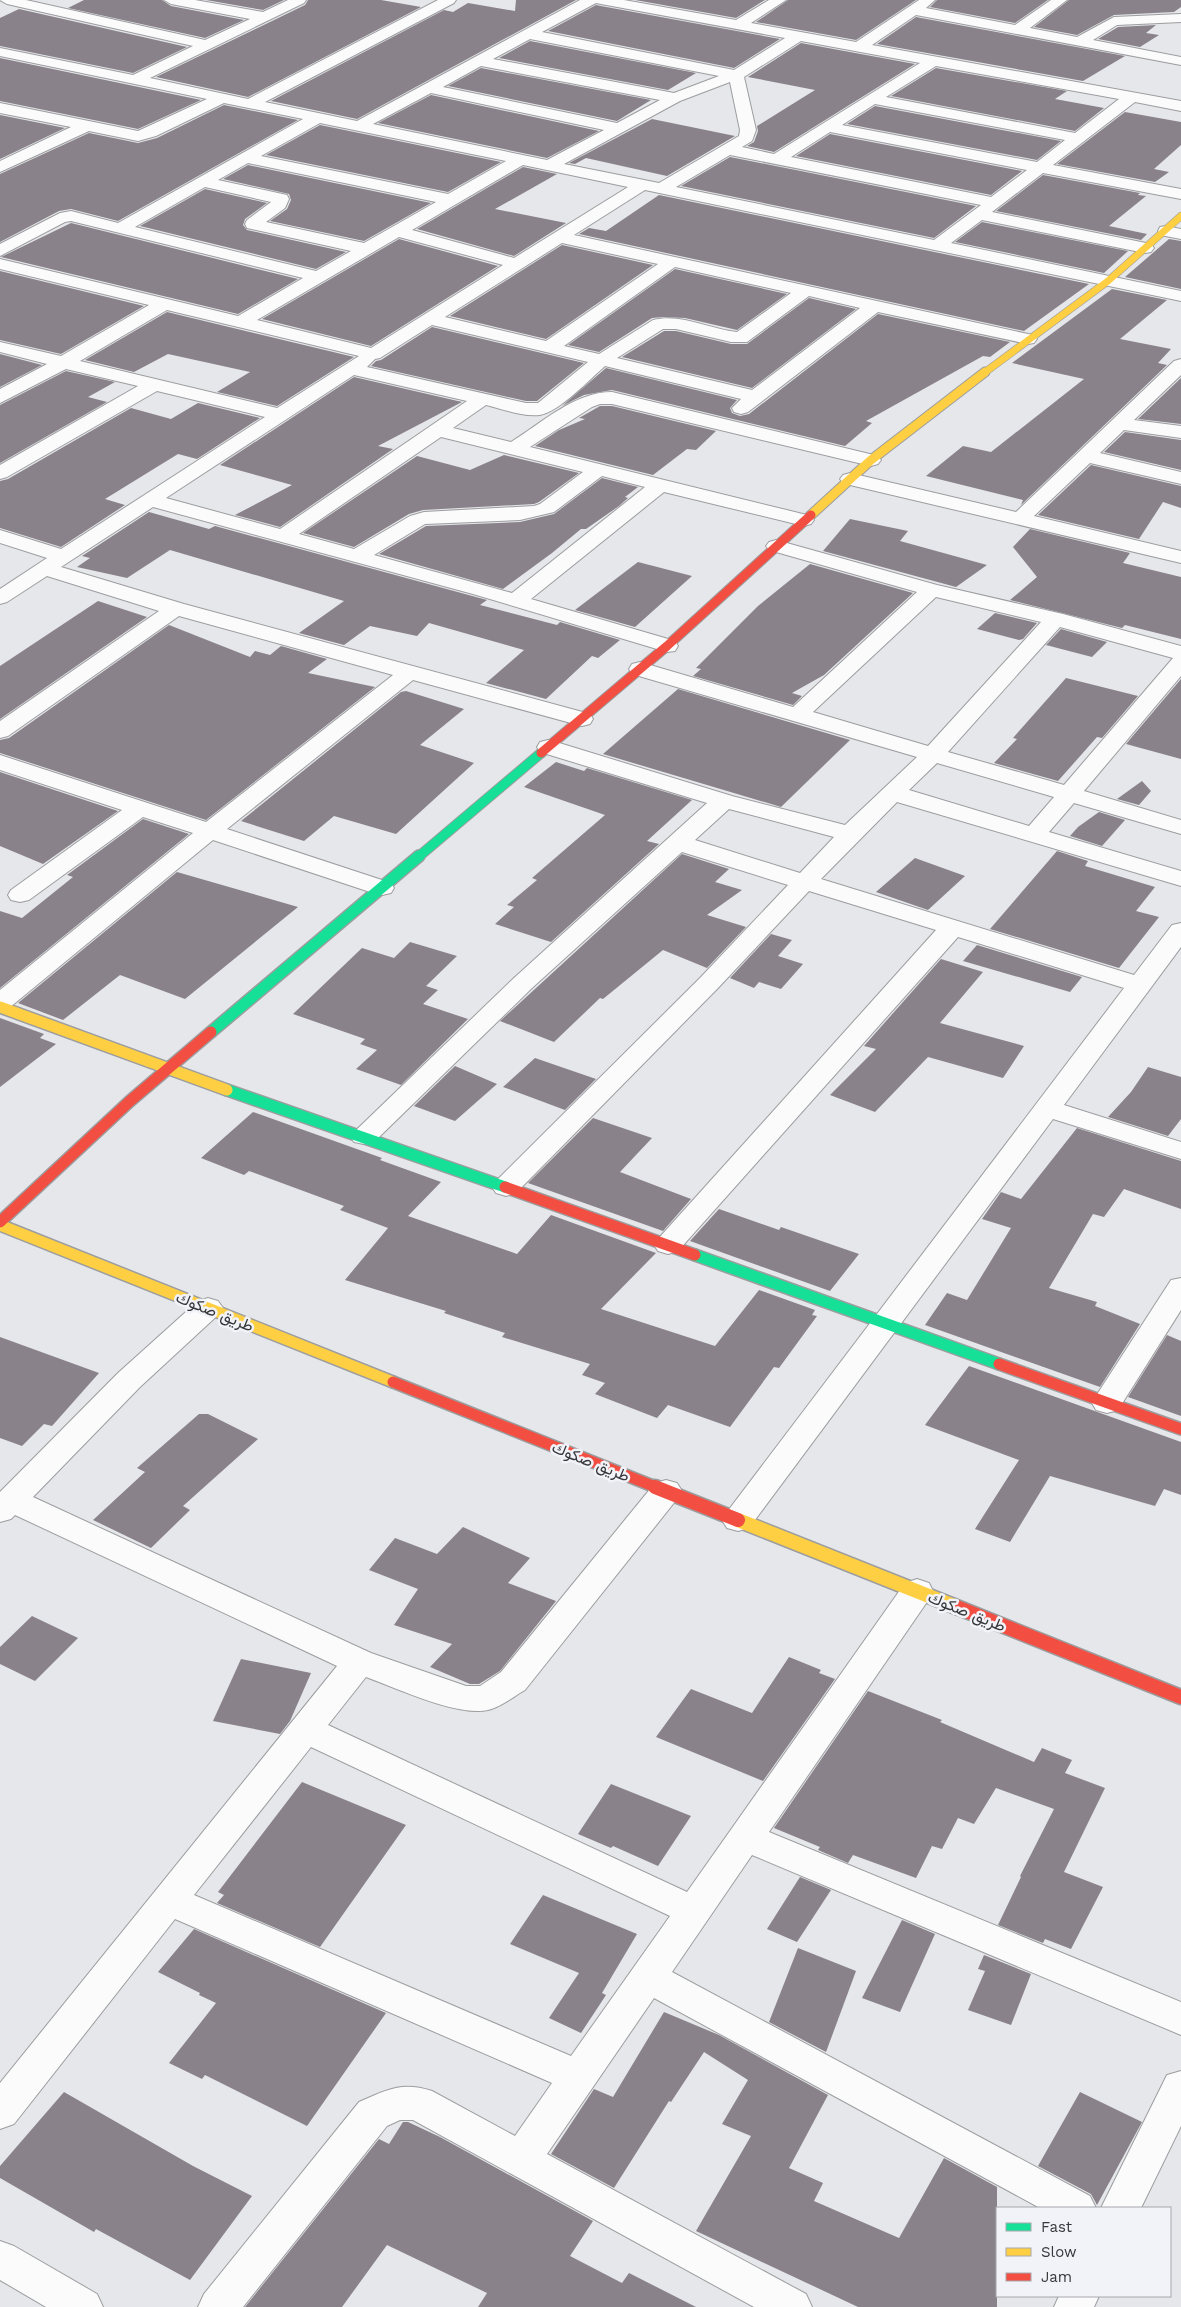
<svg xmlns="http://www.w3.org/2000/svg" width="1181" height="2307" font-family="'Work Sans',Vazirmatn,sans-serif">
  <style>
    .building { fill: #8a828a }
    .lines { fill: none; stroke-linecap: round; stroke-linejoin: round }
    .street-casing { stroke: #9c9d9f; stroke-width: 2 }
    .fast-far1-casing { stroke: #9c9d9f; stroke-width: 11 }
    .fast-casing { stroke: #9c9d9f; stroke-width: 14 }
    .slow-far3-casing { stroke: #9c9d9f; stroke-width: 8 }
    .slow-far2-casing { stroke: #9c9d9f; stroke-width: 11 }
    .slow-far1-casing { stroke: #9c9d9f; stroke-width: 14 }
    .slow-casing { stroke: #9c9d9f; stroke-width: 17 }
    .jam-far2-casing { stroke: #9c9d9f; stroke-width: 11 }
    .jam-far1-casing { stroke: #9c9d9f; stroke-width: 14 }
    .jam-casing { stroke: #9c9d9f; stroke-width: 17 }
    .street { fill: #fbfbfc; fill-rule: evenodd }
    .fast-far1 { stroke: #16e098; stroke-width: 9 }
    .fast { stroke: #16e098; stroke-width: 11 }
    .slow-far3 { stroke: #ffcf43; stroke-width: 7 }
    .slow-far2 { stroke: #ffcf43; stroke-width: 9 }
    .slow-far1 { stroke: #ffcf43; stroke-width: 11 }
    .slow { stroke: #ffcf43; stroke-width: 14 }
    .jam-far2 { stroke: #f24e42; stroke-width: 9 }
    .jam-far1 { stroke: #f24e42; stroke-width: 11 }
    .jam { stroke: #f24e42; stroke-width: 14 }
    .labels { text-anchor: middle; stroke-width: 5; stroke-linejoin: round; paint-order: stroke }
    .street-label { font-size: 16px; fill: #363739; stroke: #f1f3f8 }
  </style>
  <rect width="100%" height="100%" fill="#e5e7ea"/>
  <g class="building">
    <path d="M84,0H162L171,6L244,20L205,38L68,8Z"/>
    <path d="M206,0H284L263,10Z"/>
    <path d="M308,0H381L421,7L248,97L156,77L305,5Z"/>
    <path d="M516,0H576L357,119L271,101L444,10L453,12L468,3L515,11Z"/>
    <path d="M635,0H765L736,18Z"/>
    <path d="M788,0H916L856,40L756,22Z"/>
    <path d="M937,0H1048L1015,23L930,7Z"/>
    <path d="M1069,0H1181V7L1174,12L1114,15L1077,35L1034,27Z"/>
    <path d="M596,5L601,6L780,39L734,68L548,31Z"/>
    <path d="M19,9L50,16L187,47L133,73L0,46V18Z"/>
    <path d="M916,17L1125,56L1083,81L877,44Z"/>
    <path d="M1156,25L1146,33L1159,35L1140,47L1098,39L1118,27Z"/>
    <path d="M530,41L696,73L668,90L499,58Z"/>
    <path d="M801,43L915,64L774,152L747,146L754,142L758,131L757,126L815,90L748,77Z"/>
    <path d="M0,58L201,100L138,129L0,101Z"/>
    <path d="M481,68L651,100L617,121L448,86Z"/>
    <path d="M936,68L1067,91L1055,99L1104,108L1075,131L891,96Z"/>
    <path d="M431,95L599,131L547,158L378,123Z"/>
    <path d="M224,105L298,120L118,221L71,209L59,211L0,242V174L89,133L138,143L157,138Z"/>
    <path d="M875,106L1061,141L1037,160L847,124Z"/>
    <path d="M1125,112L1181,122V145L1154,169L1169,172L1155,182L1057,164Z"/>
    <path d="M0,115L65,128L0,159Z"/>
    <path d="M652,119L735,136L667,176L586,158L575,164L569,163Z"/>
    <path d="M320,125L501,162L448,192L266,155Z"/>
    <path d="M830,134L1022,171L991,195L796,156Z"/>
    <path d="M730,157L976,206L934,238L681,186Z"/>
    <path d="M248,165L431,203L364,241L270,221L287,209L291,200L289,194L223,179Z"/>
    <path d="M523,167L557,174L495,209L566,223L514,256L417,229Z"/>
    <path d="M1043,175L1140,193L1138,195L1146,196L1109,226L1147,234L1141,240L996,211Z"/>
    <path d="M205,189L267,203L245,219L243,225L247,230L346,252L316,269L140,226Z"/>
    <path d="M659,195L1089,284L1024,331L579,234L589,228L606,231Z"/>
    <path d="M982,222L1128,251L1104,273L955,242Z"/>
    <path d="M71,223L298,279L238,314L1,257Z"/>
    <path d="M399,239L498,266L371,346L262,319Z"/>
    <path d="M1169,239L1181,241V289L1125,277Z"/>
    <path d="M562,245L653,265L546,339L450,316Z"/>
    <path d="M675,269L787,294L737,330L685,318L663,317L652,318L599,352L568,345Z"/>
    <path d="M0,271L144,306L61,354L0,340Z"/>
    <path d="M1112,289L1167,300L1120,339L1171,349L1158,363L1167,365L1021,505L1023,500L926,476L963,446L991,452L1084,379L1012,363Z"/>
    <path d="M809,298L856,309L752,388L622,357L664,331H676L731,344H747Z"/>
    <path d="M167,312L354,357L277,406L217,392L250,372L168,354L134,372L85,360Z"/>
    <path d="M878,314L1010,342L990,357L983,356L866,421L872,423L845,446L612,390L584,395L562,406L606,368L737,400L730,408L732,413L740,416L749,414Z"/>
    <path d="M432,327L584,363L537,401H526L371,366L376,361L381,360Z"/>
    <path d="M0,354L42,365L0,387Z"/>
    <path d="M66,371L115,382L88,397L107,402L0,463V405Z"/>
    <path d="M354,377L462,402L378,446L393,449L280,527L235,515L292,485L220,465Z"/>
    <path d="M1181,378V424L1138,419Z"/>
    <path d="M198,403L260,418L197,459L178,454L105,499L125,505L61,547L0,528V481L8,479L131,408L171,419Z"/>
    <path d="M600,406H612L716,431L696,450L687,449L653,475L535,446L559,430L585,419L579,418Z"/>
    <path d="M1125,432L1181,440V470L1104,452Z"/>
    <path d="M504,455L579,473L539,502L534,504L423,510L409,514L354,547L303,533L417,456L470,470Z"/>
    <path d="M1091,465L1181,486V508L1163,502L1139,539L1038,515Z"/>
    <path d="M602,478L638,487L625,497L628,498L619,506L586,529H581L552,553L503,589L379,554L426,526L520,522L554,514Z"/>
    <path d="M149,512L209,529L215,526L487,600L480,605L557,625L560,622L620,640L598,658L592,656L546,699L486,683L524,650L429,623L417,636L370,626L344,645L299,633L344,601L170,550L127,578L77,567L90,558L82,556Z"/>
    <path d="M850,519L908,531L900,541L987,565L956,587L823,551Z"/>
    <path d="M1030,529L1130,553L1123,563L1181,577V639L1125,625L1122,628L1010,600L1037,577L1013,547Z"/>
    <path d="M638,562L692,576L635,627L575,610Z"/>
    <path d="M810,564L913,593L824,675L792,693L802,696L793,705L693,676L701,669L696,668L758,606Z"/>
    <path d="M98,601L147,617L0,719V666Z"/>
    <path d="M995,613L1037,623L1023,639L1019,640L977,629Z"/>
    <path d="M169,625L250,657L255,651L270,655L281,646L327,659L308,673L375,687L206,820L0,753V740L9,738Z"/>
    <path d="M1061,629L1107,642L1092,657L1046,645Z"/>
    <path d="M1066,678L1138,696L1102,738L1097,737L1058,781L994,763L1017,739L1013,738Z"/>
    <path d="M1181,679V759L1126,744Z"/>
    <path d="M678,689L850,740L781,807L603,754Z"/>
    <path d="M406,691L464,709L420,745L474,763L396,834L334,816L304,841L241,821L401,692Z"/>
    <path d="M556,762L584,771L587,768L692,800L647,841L659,844L551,942L495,924L514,907L507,905L537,880L532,878L605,815L524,787Z"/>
    <path d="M0,772L118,811L43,864L0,846Z"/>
    <path d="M1142,781L1151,791L1139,805L1117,799Z"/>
    <path d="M1099,812L1125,820L1102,846L1070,836L1078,827Z"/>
    <path d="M143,819L189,834L0,988V911L22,918L73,877L67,875Z"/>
    <path d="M1057,851L1088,861L1085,866L1155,887L1136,911L1159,917L1119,968L990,929Z"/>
    <path d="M682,854L729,869L715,882L742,890L707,915L746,927L707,968L663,950L603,999L600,998L554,1042L500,1021Z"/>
    <path d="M915,858L965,876L928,910L876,892Z"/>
    <path d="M177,872L298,907L185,999L120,975L63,1020L18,1003Z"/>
    <path d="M771,934L792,940L778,956L803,964L781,989L759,982L754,988L730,978Z"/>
    <path d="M410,942L457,956L426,986L438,990L423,1004L468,1019L401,1085L356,1069L377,1050L360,1044L365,1039L293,1014L362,948L394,958Z"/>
    <path d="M977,945L1082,977L1070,992L963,961Z"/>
    <path d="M941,959L983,972L940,1023L1024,1046L1003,1078L928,1057L875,1112L830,1095L876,1049L864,1046Z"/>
    <path d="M0,1018L44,1034L40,1038L56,1044L0,1087Z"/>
    <path d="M535,1058L596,1079L565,1110L503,1087Z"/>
    <path d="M455,1066L497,1084L455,1121L414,1106Z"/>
    <path d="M1148,1067L1181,1077V1119L1168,1136L1108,1117L1131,1092Z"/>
    <path d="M253,1112L382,1158L380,1160L441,1182L408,1216L517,1254L551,1215L656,1253L601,1309L715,1346L759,1290L815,1310L812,1315L817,1316L779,1368L774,1367L730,1427L668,1405L657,1418L595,1394L605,1383L582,1375L590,1364L502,1337L505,1333L444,1313L446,1311L345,1280L388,1228L340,1210L344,1206L249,1171L244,1175L201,1158Z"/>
    <path d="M593,1118L652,1138L620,1172L691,1199L663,1231L528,1183Z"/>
    <path d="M1077,1128L1181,1161V1209L1124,1189L1104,1217L1093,1214L1049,1288L1097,1302L1095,1306L1140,1324L1100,1387L925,1325L947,1293L967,1300L1011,1228L982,1219L1001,1192L1021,1199Z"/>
    <path d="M719,1209L779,1230L781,1227L859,1254L830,1291L690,1241Z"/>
    <path d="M1167,1335L1181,1341V1416L1128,1397Z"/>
    <path d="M0,1337L99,1373L52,1426L44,1424L22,1446L0,1438Z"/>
    <path d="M969,1366L1181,1442V1495L1164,1489L1155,1506L1050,1476L1010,1542L975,1529L1019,1460L925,1425Z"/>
    <path d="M199,1414H208L258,1439L183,1506L190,1510L151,1548L93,1520L145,1472L137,1468Z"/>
    <path d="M463,1527L530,1558L508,1583L556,1601L500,1671L479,1684H470L430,1667L452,1644L394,1625L418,1589L369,1570L395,1538L437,1554Z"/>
    <path d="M32,1616L78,1638L35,1681L0,1664V1647Z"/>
    <path d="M789,1657L821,1670L819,1673L835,1679L763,1781L656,1737L691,1689L752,1713Z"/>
    <path d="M241,1659L311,1673L290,1721L280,1734L213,1721Z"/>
    <path d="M868,1691L942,1720L940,1722L1034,1762L1042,1748L1072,1760L1065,1773L1105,1788L1064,1872L1103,1887L1071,1949L1045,1939L1043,1943L998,1925L1021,1877L1020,1876L1054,1809L996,1788L974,1824L958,1818L942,1849L932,1846L916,1878L853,1855L848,1863L818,1850L820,1847L774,1828Z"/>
    <path d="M302,1782L406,1825L320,1947L217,1903L224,1895L218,1892Z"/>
    <path d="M611,1784L691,1816L658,1866L613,1846L611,1848L578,1834Z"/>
    <path d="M800,1877L831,1890L797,1942L767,1929Z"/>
    <path d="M543,1895L637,1934L602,1993L606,1995L581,2033L549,2018L579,1973L510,1944Z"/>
    <path d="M902,1920L935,1934L900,2012L862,1998Z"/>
    <path d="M194,1929L386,2013L307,2126L205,2075L202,2079L169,2063L216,2003L199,1995L200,1993L158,1972Z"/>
    <path d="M798,1948L856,1971L826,2052L769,2022Z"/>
    <path d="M984,1955L1031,1974L1011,2025L968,2010L985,1971L978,1969Z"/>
    <path d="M664,2012L719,2035L828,2095L789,2168L823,2183L814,2201L899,2238L944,2158L997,2187V2307H858L696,2231L751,2136L722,2124L748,2080L704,2052L671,2102L669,2101L614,2188L551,2154L594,2089L613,2097Z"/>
    <path d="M64,2092L193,2166L252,2196L190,2280L96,2229L94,2232L0,2178V2166Z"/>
    <path d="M1080,2092L1142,2122L1097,2205L1091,2194L1038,2166Z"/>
    <path d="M403,2122H408L440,2137L593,2221L570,2256L622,2283L629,2273L696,2307H478L487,2293L387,2245L342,2307H245L379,2139L389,2144Z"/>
  </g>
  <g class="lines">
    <defs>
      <g id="street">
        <path d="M0,0H26L205,40L250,19L171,4L164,0H195L263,12L288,0H306L304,3L150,78L248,99L438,0H456L454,3L265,102L357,121L580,0H624L736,20L769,0H786L751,23L856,42L919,0H935L926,8L1015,25L1051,0H1067L1030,28L1077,37L1114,17L1181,14V22L1117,25L1093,40L1181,57V65L916,15L872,45L1181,101V111L1135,102L1053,165L1181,189V199L1043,173L992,212L1151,244L1154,248L1151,252L1145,253L982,220L951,243L1181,291V301L645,190L574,235L1028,334L1034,335L1037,339L1034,343L1028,344L878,312L748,412L741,414L734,412L732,408L741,399L605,366C590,379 559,412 540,415C522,417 503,409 486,405L453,428L511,442C542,423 574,392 612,392L878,456L881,460L878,464L871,466L612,404H600L592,407L530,447L811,516L814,520L811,524L804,526L664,492L531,599L675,641L678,646L675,651L667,652L473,594L153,507L61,567L184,604L590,714L593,719L590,724L582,726L413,680L227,829L391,883L394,888L391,893L382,895L373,893L213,840L9,1008L0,1011V990L193,833L143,817L29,900L20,902L11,900L8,895L11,890L122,810L0,770V755L206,822L393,675L179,616L8,736L0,738V721L159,611L47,576L7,602L0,604V589L47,558L0,543V530L61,549L265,417L157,391L7,477L0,479V465L138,386L66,369L0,403V389L47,364L0,352V342L61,356L149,305L0,269V259L238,316L303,278L71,221L65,222L0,256V244L60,213L71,211L118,223L303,119L224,103L156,136L138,141L89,131L0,172V161L71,127L0,113V103L138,131L207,99L0,56V48L133,75L193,46L7,4ZM596,3L601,4L785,38L734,70L542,32ZM530,39L719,76L674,93L493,59ZM801,41L920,63L774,154L742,147L752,141L756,130L744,77ZM481,66L660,100L617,123L443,87ZM936,66L1119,99L1075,133L886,97ZM730,82L740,130L739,136L659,183L564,164L680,101ZM431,93L604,130L547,160L373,124ZM875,104L1065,140L1037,162L842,125ZM320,123L506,161L448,194L261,156ZM830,132L1027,170L991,197L791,157ZM730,155L981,205L934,240L676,187ZM248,163L436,202L364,243L266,222L285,208L289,199L287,195L218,180ZM523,165L628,187L514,258L412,230ZM205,187L271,202L247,220L245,224L247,228L351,251L316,271L135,227ZM399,237L503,265L371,348L257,320ZM562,243L658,264L546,341L445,317ZM675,267L791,293L737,332C709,329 681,313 653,320L599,354L564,346ZM809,296L860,308L752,390L617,358L663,329H676L731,342H747ZM167,310L359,356L277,408L80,361ZM432,325L588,362L538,403H526L367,367L375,359L380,358ZM354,375L467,401L280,529L166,498ZM441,437L583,472L540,504L534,506L424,512L410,516L354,549L299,534ZM602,476L645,487L512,593L374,555L425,524L520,520L554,512Z"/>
        <path d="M1166,226L1181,229V239L1160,235L1158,231L1160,227Z"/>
        <path d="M1181,359V375L1134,420L1181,426V438L1124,430L1100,453L1181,472V484L1090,463L1034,516L1181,551V563L850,485L843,483L840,479L843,475L850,473L1016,512L1174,361Z"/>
        <path d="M776,540L937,585L1063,614L1181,646V676L1084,791L1181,820V834L1074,803L1049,832L1181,871V886L897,802L821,879L1134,975L1172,925L1181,923V947L1064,1105L1181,1142V1159L1053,1119L749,1528L738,1531L727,1528L722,1520L727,1512L1124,988L958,937L678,1251L668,1254L658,1251L654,1245L658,1239L936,930L809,891L718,988L516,1193L506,1196L496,1193L492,1187L496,1181L700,978L788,885L682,852L532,988L374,1142L364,1144L354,1142L350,1136L514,978L707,803L540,752L537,747L540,742L548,740L556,742L732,796L845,825L917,757L632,674L629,669L632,664L640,662L793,707L917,592L769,550L766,546L769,542ZM936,597L1041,622L928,746L813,712ZM1060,627L1173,658L1064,785L948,752ZM937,763L1054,797L1029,826L909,790ZM729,809L834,837L800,873L695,840Z"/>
        <path d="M1181,1278V1310L1118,1410L1107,1413L1096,1410L1092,1403L1096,1396L1171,1280Z"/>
        <path d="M208,1298L218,1301L223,1308L218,1315L140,1387L33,1497L371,1653L466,1686H480L501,1672L655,1483L666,1480L677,1483L682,1491L677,1499L525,1690C513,1697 501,1707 488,1710C458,1717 396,1688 366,1677L328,1725L687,1892L905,1583L917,1579L929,1583L933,1591L929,1599L769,1832L1181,2002V2035L752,1855L672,1972L1090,2196L1096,2208H1040L654,1998L547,2154L806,2294L812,2307H754L413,2120H400L387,2126L243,2307H198L204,2294L359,2102C386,2090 402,2081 432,2091L515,2136L552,2083L175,1919L14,2124L0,2129V2083L337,1666L15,1515L11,1519L0,1522V1492L118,1373L198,1301ZM311,1747L670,1916L571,2056L194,1895Z"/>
        <path d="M1181,2071V2126L1141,2208H1101L1167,2075Z"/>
        <path d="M0,2241L14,2246L97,2294L103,2307H46L0,2280Z"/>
        <path d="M1059,2296H1099L1094,2307H1054Z"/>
      </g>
      <path id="fast-far1" d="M417,858L541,753"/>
      <g id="fast">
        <path d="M211,1032L419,856"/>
        <path d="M227,1090L505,1187"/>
        <path d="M695,1255L999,1364"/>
      </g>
      <path id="slow-far3" d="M984,373L1108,281L1181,216"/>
      <path id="slow-far2" d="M811,515L871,460L985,372"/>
      <g id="slow-far1">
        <path d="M0,1007L227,1090"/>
        <path d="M0,1225L393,1382"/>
      </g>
      <path id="slow" d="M738,1520L954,1606"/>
      <path id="jam-far2" d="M541,753L667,646L811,515"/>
      <g id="jam-far1">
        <path d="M505,1187L695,1255"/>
        <path d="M0,1222L130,1101L211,1032"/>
        <path d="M999,1364L1181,1429"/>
        <path d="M393,1382L658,1488"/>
      </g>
      <g id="jam">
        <path d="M655,1487L738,1520"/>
        <path d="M954,1606L1181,1697"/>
      </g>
    </defs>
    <use href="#street" class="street-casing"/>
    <use href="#fast-far1" class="fast-far1-casing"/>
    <use href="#fast" class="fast-casing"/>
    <use href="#slow-far3" class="slow-far3-casing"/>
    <use href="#slow-far2" class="slow-far2-casing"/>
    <use href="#slow-far1" class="slow-far1-casing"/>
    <use href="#slow" class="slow-casing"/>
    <use href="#jam-far2" class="jam-far2-casing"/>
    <use href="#jam-far1" class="jam-far1-casing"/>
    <use href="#jam" class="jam-casing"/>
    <use href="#street" class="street"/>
    <use href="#fast-far1" class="fast-far1"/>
    <use href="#fast" class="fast"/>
    <use href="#slow-far3" class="slow-far3"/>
    <use href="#slow-far2" class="slow-far2"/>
    <use href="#slow-far1" class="slow-far1"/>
    <use href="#slow" class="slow"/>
    <use href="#jam-far2" class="jam-far2"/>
    <use href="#jam-far1" class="jam-far1"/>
    <use href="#jam" class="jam"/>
  </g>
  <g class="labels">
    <g class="street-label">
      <text transform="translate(215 1311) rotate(22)" y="6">طريق صكوك</text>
      <text transform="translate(591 1461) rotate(22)" y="6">طريق صكوك</text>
      <text transform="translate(967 1611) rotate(22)" y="6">طريق صكوك</text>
    </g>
  </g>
  <rect x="996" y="2207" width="175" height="90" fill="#f1f3f8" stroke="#a6a8ac"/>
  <rect x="1006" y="2223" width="25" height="8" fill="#16e098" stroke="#a6a8ac"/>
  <text x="1041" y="2232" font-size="15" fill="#363739">Fast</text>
  <rect x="1006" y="2248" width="25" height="8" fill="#ffcf43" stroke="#a6a8ac"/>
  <text x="1041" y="2257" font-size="15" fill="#363739">Slow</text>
  <rect x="1006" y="2273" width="25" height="8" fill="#f24e42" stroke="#a6a8ac"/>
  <text x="1041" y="2282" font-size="15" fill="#363739">Jam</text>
</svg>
